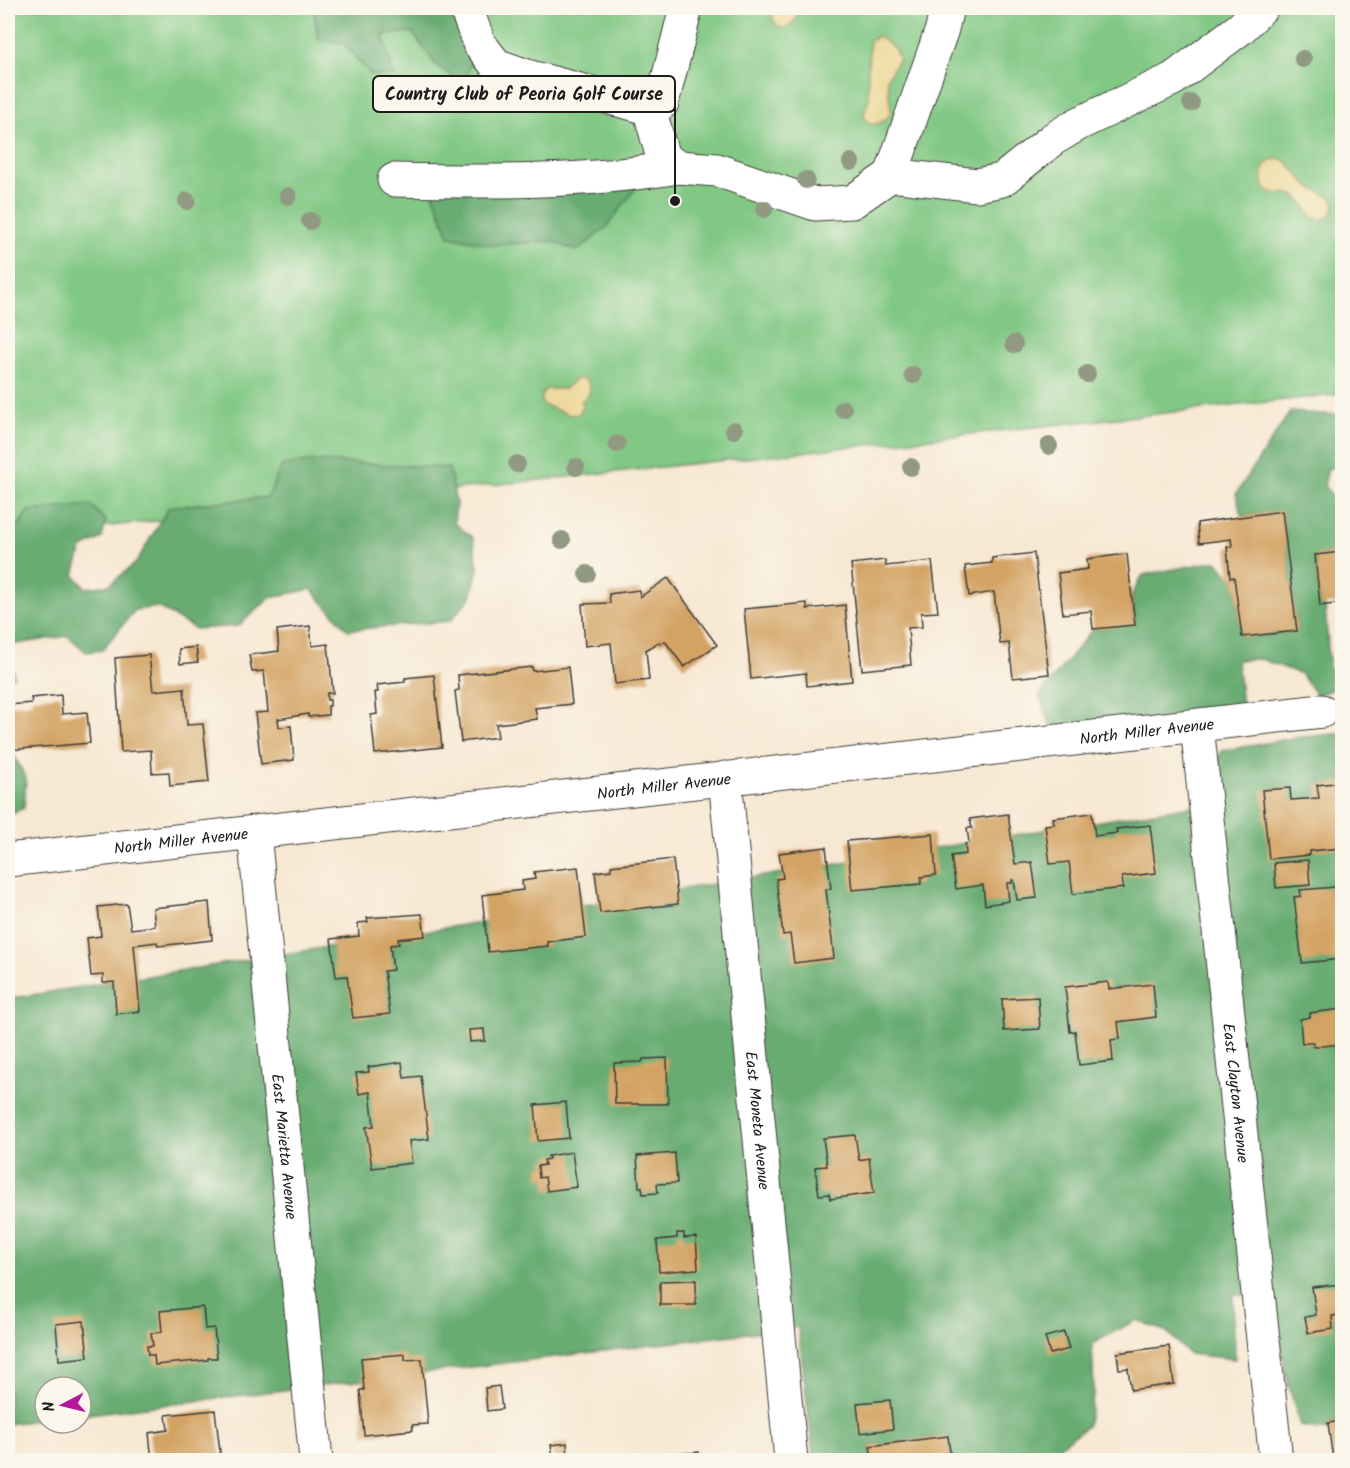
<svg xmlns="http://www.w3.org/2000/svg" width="1350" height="1468" font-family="Kalam,sans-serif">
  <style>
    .green { fill: #81c884; stroke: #4e7250; stroke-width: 1.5 }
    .forest { fill: #68ac72; stroke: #426447; stroke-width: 1.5 }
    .sand { fill: #eeda9e; stroke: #857b5d; stroke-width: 1.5 }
    .building { fill: #d3a364 }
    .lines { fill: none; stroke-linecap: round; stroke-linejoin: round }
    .minor-casing { stroke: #3d3b37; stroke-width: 35 }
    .minor { stroke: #fff; stroke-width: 33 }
    .tree { fill: #929982 }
    .labels { text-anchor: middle; stroke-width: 4.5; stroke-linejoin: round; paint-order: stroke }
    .street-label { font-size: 16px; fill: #1c1c1c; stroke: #fbf7ec }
    .leader { fill: none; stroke: #1c1c1c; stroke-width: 2 }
    .callout-dot { fill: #1c1c1c; stroke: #fbf7ec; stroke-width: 2 }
    .callout { fill: #fbf7ec; stroke: #1c1c1c; stroke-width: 2 }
    .callout-label { font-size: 18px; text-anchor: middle; font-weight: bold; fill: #1c1c1c }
  </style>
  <rect width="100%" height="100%" fill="#fbf7ec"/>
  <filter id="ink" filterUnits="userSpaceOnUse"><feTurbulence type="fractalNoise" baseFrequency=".0167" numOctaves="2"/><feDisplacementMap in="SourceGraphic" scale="12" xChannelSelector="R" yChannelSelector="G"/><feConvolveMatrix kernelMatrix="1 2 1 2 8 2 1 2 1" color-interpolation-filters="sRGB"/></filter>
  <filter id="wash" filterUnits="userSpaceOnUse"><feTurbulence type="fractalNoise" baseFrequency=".008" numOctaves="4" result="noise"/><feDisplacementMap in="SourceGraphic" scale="24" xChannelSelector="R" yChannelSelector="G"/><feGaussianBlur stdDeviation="1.35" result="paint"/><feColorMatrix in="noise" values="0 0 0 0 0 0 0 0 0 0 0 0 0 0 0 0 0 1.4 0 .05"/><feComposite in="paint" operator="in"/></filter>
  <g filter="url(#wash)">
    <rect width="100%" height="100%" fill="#f7e8d3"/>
    <path class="green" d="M8,8H1342V394L8,537Z"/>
    <g class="forest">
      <path d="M313,8H450L449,11L474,56L463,84L436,65L412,32L383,35L394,76L371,75L343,43L319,40Z"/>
      <path d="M641,181L606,228L577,251L551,241L493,245L449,236L432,190Z"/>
      <path d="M1290,412L1342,415V467L1328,468L1324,486L1342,508V552L1315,556L1320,605H1325L1331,690L1316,695L1301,674L1261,659L1237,660L1242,706L1054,734L1039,696L1093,629L1135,624L1132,595L1143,575L1217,561L1230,577H1234L1242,637L1297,631L1282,512L1242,516L1236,494Z"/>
      <path d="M316,461L449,468L456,503L454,523L473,538L478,568L471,597L450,621L348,630L311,589L270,598L238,626L195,629L158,607L135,610L102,650L86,652L68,636L9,645L14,676L8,680V527L19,525L28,511L91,505L106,521L102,538L82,548L74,575L86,588L109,585L136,563L169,507L268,497L282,465Z"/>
      <path d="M1342,733V1421L1329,1423V1430L1300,1426L1285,1372L1274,1300L1233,1294L1235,1359L1189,1354L1166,1331L1136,1320L1092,1344L1094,1392L1087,1426L1056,1449L1058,1460H951L948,1436L870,1446L872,1460H814L798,1327L81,1415V1387H45V1419L8,1424V999L1217,802L1213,775L1221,751L1295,738Z"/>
      <path d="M8,750H11L26,778L24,808L8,815Z"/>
    </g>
    <g class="sand">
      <path d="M775,8H801L793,23L785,29C774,26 769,17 775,8Z"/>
      <path d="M878,36L894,48L899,59L887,78L891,112C888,121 870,131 865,118C862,111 868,105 869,99C870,96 868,93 868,90C868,75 868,55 870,41Z"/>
      <path d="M1278,159L1285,160L1308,186L1332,198L1335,205L1331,215C1309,230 1308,203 1295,196C1284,190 1276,198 1264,188C1262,177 1261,167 1271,160Z"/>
      <path d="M577,378L586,380L590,387L589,394L581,402L582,410L578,414L570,415L543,405C540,399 541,394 546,389H564Z"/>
    </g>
    <g id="blocks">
      <g class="building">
        <path d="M1282,511L1297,631L1242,637L1234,577L1230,578L1227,547H1232L1231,539L1199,543L1197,523Z"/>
        <path d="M1342,552V603L1320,606L1315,555Z"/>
        <path d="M1034,553L1049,674L1013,678L1009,643L1000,644L994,592L969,596L965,566L992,563V558Z"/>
        <path d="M1127,554L1135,625L1093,629L1091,611L1063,614L1058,573L1088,569L1087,559Z"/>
        <path d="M885,560L886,566L932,561L938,612L921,613L922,627L908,628L911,665L862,670L851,564Z"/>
        <path d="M668,578L717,645L684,667L665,641L660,644L659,642L646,650L649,680L615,684L611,643L585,646L582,604L610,603L609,594L639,590L640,597Z"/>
        <path d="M807,603V609L845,605L852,681L807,686L806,673L751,679L744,609Z"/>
        <path d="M310,626L312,646L328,644L333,693H327V700H330V706H328V715L308,717V714L278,719L279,727L291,726L294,760L261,764L255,713L268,712L264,671L252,672L249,655L279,651L277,630Z"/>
        <path d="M196,647L198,662L180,664L179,649Z"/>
        <path d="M149,655L153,691L184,688L187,725L203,724L209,782L170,786L169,772L152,773L151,750L121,752L115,658Z"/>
        <path d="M532,667L533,671L568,667L572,704L535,708L537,719L496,724L498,737L461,742L455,691L459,690L458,675Z"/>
        <path d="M434,675L442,747L375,754L371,715L377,714L375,692H378L377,685L405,682V678Z"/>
        <path d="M61,695L62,714L87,712L90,743L8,750V705L32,703L31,698Z"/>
        <path d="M1342,782V848L1310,851V855L1269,859L1262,790L1290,788L1291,800L1319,798L1317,785Z"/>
        <path d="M1092,813L1095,836L1117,833L1116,829L1150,825L1156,873L1122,877L1123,888L1073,894L1069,862L1050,864L1045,825L1054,824L1053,818Z"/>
        <path d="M1008,814L1015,864L1032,862L1037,898L1017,900L1014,880H1012V883H1007L1009,901L985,905L983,885L956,889L951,856L966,854L965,844L969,843L967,828H972L970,819Z"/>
        <path d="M933,834L936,875L921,877V884L852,890L847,841Z"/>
        <path d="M826,847L831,889H826L834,958L794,963L790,934L783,935L776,879L783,878L779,853Z"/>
        <path d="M673,859L678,904L600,913L595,872L611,870V866Z"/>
        <path d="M1308,860L1310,885L1276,888L1274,863Z"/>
        <path d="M578,867L586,937L547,942L548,946L488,952L482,895L523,890L522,881L535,879L534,872Z"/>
        <path d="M1335,887V892L1342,891V959L1302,963L1294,897L1301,896L1300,890Z"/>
        <path d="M209,902L212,940L158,946L157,942L134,945L140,1011L116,1014L114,982L103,983V975L91,976L87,938L101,936L98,907L127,904L131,929L155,926L153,908Z"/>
        <path d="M422,914L425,936L398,939L399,944L390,945L393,970L384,971L390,1014L353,1018L347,976L336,977L331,939L359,936L358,923L368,922L367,918Z"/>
        <path d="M1108,982L1109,989L1153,984L1156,1017L1118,1022L1120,1039L1111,1040L1113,1061L1079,1065L1075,1031L1070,1032L1065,987Z"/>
        <path d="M8,985H10L13,1018L8,1019Z"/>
        <path d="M1038,997L1040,1029L1004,1031L1002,999Z"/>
        <path d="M1342,1009V1044L1313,1047V1042L1302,1044L1300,1019L1310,1017V1013Z"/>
        <path d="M484,1029L485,1041L470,1042L469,1030Z"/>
        <path d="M667,1058L668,1104H615L614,1063L642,1062L643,1059Z"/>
        <path d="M402,1062L404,1078L421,1076L429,1139L409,1141L412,1163L372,1168L366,1127L374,1126L370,1092L359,1094L356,1073L369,1072L368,1067Z"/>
        <path d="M566,1102L569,1138L538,1141L535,1105Z"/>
        <path d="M855,1135L859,1160L869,1158L874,1193L830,1199L829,1194L819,1195L815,1167L827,1166L823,1138Z"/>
        <path d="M572,1152L577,1187L547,1191L545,1177L539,1178L538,1166L545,1165L544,1160L549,1159L548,1156Z"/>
        <path d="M675,1153L677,1183L657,1184L658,1193L643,1194L642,1187H639L637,1156Z"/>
        <path d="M677,1233H684V1238L696,1237L698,1269L659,1272L657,1240L677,1238Z"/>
        <path d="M696,1280V1305H660V1281Z"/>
        <path d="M1342,1284V1315L1332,1316L1333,1329L1308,1333L1305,1317L1316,1315L1312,1287Z"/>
        <path d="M203,1307L205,1329L214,1328L217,1358H208V1360L155,1365L154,1355H148L147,1346H153L151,1333L162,1332L160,1311Z"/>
        <path d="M84,1321L88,1357L59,1360L56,1324Z"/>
        <path d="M1064,1332L1069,1349L1050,1354L1045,1337Z"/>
        <path d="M1169,1346L1174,1384L1131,1390L1128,1368L1119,1369L1117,1353Z"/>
        <path d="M405,1354V1360L422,1359L428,1424L412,1425L413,1430L364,1435L360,1390H364L361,1358Z"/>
        <path d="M499,1386L502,1409L487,1411L485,1388Z"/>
        <path d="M890,1400L893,1429L860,1433L857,1403Z"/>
        <path d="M215,1410L221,1460H152L149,1433L168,1430L166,1415Z"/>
        <path d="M1342,1421V1460H1333L1328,1423Z"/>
        <path d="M948,1436L951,1460H872L870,1446Z"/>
        <path d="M567,1443L568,1459L553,1460L551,1445Z"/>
        <path d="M699,1452L700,1460H665L664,1455Z"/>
      </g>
    </g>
  </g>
  <g filter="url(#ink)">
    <use href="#blocks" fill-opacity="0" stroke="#3d3b37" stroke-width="1.5"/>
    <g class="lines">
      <defs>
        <g id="minor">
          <path d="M466,8L479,43L496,65L530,77L649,108L662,103L686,8"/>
          <path d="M947,8L942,29L891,175L977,185L1002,180L1053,139L1078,124L1173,79L1241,28L1261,8"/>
          <path d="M649,108L663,158L678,167L717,170L815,204L852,202L891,175"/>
          <path d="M394,180C488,182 585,183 678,167"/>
          <path id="s1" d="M1197,726L1276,1460"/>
          <path id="s2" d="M725,778L791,1460"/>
          <path id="s3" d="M254,833L316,1460"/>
          <path id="s4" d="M8,860L1322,711"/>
        </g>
      </defs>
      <use href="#minor" class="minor-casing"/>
      <use href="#minor" class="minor"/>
    </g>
    <g class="tree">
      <circle cx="1303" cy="59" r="9"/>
      <circle cx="1191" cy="103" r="9"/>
      <circle cx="851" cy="162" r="9"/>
      <circle cx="806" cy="180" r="9"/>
      <circle cx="288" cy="196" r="9"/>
      <circle cx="187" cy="201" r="9"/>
      <circle cx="764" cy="209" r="9"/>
      <circle cx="310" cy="221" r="9"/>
      <circle cx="1014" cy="344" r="9"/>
      <circle cx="1087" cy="374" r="9"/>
      <circle cx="913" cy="375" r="9"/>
      <circle cx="843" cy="409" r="9"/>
      <circle cx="734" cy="430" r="9"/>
      <circle cx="617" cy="444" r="9"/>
      <circle cx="1049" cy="446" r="9"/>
      <circle cx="517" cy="464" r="9"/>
      <circle cx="576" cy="467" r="9"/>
      <circle cx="911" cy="467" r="9"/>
      <circle cx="562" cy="540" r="9"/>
      <circle cx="587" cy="574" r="9"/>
    </g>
  </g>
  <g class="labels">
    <g class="street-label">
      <text dy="6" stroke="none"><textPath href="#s4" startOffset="1146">North Miller Avenue</textPath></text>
      <text dy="6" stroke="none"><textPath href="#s4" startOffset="660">North Miller Avenue</textPath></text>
      <text dy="6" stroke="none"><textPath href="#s4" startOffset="174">North Miller Avenue</textPath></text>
      <text dy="6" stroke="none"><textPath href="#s1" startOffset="369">East Clayton Avenue</textPath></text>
      <text dy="6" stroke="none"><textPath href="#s2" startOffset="344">East Moneta Avenue</textPath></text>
      <text dy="6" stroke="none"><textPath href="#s3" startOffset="315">East Marietta Avenue</textPath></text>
    </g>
  </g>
  <path class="leader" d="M675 201L675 94"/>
  <circle class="callout-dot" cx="675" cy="201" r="6"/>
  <rect class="callout" x="373" y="76" width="302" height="36" rx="6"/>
  <g class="callout-label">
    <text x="524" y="100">Country Club of Peoria Golf Course</text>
  </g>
  <rect width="1350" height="1468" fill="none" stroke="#fbf7ec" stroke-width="30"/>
  <g transform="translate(63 1405) rotate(263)"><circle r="28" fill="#fbf7ec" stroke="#a29f99" stroke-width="1.5"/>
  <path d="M0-4.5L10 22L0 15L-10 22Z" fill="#b5179e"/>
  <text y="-9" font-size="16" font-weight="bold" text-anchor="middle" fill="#1c1c1c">N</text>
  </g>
</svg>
